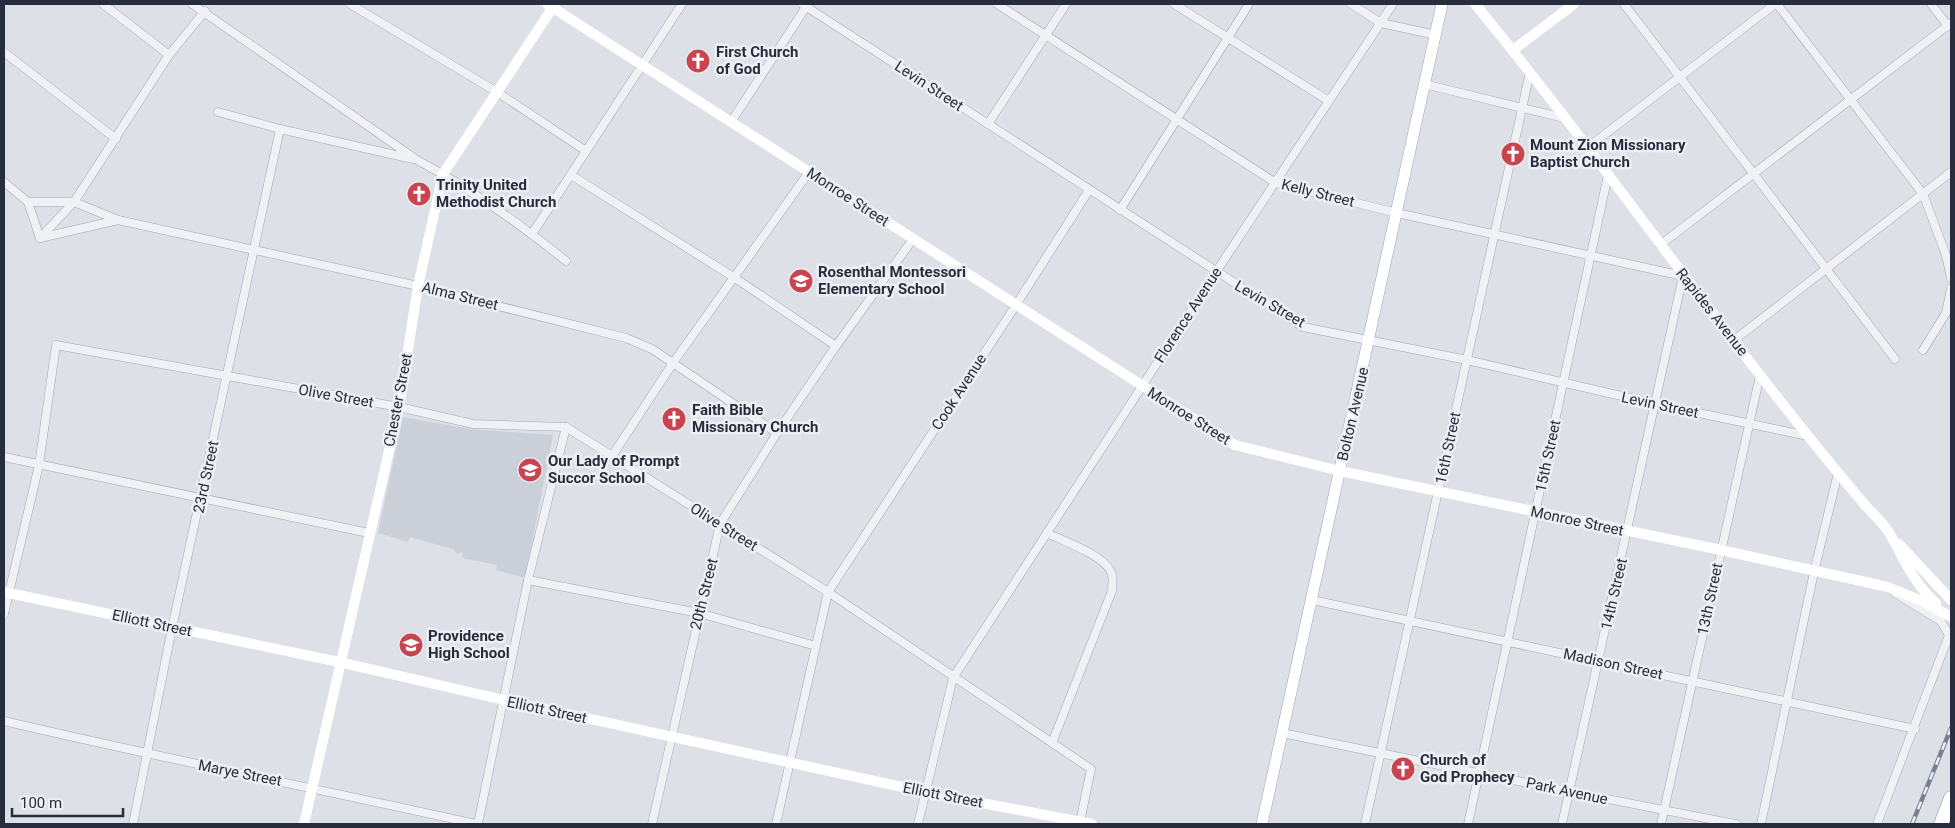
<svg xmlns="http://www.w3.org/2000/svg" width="1955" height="828" font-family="Roboto,sans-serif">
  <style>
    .built { fill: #cbcfd8 }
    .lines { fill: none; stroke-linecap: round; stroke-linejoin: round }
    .street-casing { stroke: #a3a7b1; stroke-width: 9 }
    .primary-casing { stroke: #9da4b2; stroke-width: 12 }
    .highway-casing { stroke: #858d9d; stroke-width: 15 }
    .street { stroke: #f0f1f5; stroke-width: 8 }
    .secondary { stroke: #fff; stroke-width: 10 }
    .primary { stroke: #fff; stroke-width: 11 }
    .highway { stroke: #fff; stroke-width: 14 }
    .rail-casing { stroke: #777f90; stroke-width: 4.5 }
    .rail { stroke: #eceff4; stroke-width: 2.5; stroke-dasharray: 8; stroke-linecap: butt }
    .labels { text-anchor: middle; stroke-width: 5; stroke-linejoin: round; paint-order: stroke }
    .poi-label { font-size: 15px; font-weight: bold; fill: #272d3d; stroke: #eceff4; text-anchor: start }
    .street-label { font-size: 15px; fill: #272d3d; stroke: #eceff4 }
  </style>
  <rect width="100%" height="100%" fill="#dde0e7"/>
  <path class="built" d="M403,417L470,429L553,435L525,578L496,570L497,565L462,558L463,552L457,554L453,549L410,537L408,542L378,533Z"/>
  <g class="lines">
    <defs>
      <g id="street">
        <path d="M103,4L169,55"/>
        <path d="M192,4L417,160C470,188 520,224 566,261"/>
        <path d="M350,4L497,92L586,151"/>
        <path d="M802,4L1303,327L1467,360L1656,404L1808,436"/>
        <path d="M997,4L1276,183L1397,213L1683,276L1562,824"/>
        <path d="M1174,4L1329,101"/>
        <path d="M1351,4L1381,23L1436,35"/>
        <path d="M1624,4L1895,359"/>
        <path d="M1777,4L1923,194L1946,255L1951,278"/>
        <path d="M1931,4L1948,26"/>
        <path d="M4,52L116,139"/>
        <path d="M1424,84L1564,118"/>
        <path d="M218,112L280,129L413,159"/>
        <path d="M731,122L808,4"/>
        <path d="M988,124L1066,4"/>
        <path d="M1587,148L1775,4"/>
        <path d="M571,175L735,278L836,346"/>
        <path d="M4,182L28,202L40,238"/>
        <path d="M28,202H74L118,220L418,286L626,338L652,349L777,433"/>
        <path d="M1120,210L1249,4"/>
        <path d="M532,234L682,4"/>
        <path d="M40,238L74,202L169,55L205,11"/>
        <path d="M40,238L118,220"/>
        <path d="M1660,245L1951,23"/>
        <path d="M1733,341L1951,172"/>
        <path d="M1923,350L1946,313L1951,288"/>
        <path d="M612,456L673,363L809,172"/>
        <path d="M4,457L369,533"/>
        <path d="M1047,533C1063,541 1104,555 1111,572C1114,578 1112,584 1112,591L1052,743"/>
        <path d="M528,580L699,613L816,646"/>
        <path d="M1312,600L1915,729"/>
        <path d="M4,614L39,465L56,345L399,407L473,424L566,427L828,592L1091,769L1080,822"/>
        <path d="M4,721C161,758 319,789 476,824"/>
        <path d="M1282,733C1433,764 1584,795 1736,824"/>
        <path d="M133,824L172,628L280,129"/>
        <path d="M478,824L528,580L566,427"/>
        <path d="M652,824L720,524L777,433L836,346L913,239"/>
        <path d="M776,824L828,592L1016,305L1089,190"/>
        <path d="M918,824L953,678L1216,272L1393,4"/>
        <path d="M1365,824L1530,72"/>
        <path d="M1468,824L1608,175"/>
        <path d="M1661,824L1760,375"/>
        <path d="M1761,824L1814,572L1838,473"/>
        <path d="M1877,824L1949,635L1941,621L1895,593"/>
      </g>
      <path id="primary" d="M1262,824L1442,4"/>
      <path id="highway" d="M1941,824L1951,798"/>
    </defs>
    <use href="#street" class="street-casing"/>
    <use href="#primary" class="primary-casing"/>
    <use href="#highway" class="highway-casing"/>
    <use href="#street" class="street"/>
    <g class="secondary">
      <path d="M547,4L1235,445L1340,471L1721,550L1888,587L1922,601L1951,617"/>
      <path d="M1475,4C1609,167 1728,344 1865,505C1873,514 1884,524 1890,534C1904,559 1914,584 1936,603"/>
      <path d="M1513,50L1574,4"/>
      <path d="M1899,544L1951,600"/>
      <path d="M4,592L339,662L504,700L925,792L1092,824"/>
      <path d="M304,824L399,407L418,286L443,174L555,4"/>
    </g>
    <use href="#primary" class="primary"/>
    <use href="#highway" class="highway"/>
    <defs>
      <path id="rail" d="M1912,824L1951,728"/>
    </defs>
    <use href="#rail" class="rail-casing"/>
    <use href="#rail" class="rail"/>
  </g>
  <defs>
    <symbol id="church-disc" viewBox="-11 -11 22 22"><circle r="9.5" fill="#ca444f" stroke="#eceff4"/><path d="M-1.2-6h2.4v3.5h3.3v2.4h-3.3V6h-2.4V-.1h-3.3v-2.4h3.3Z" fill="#fff"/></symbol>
    <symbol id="school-disc" viewBox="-11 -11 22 22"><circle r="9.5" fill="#ca444f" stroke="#eceff4"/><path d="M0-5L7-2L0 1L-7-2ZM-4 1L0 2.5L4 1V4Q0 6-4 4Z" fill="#fff"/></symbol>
  </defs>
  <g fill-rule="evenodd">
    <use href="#church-disc" x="684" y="47" width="28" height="28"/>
    <use href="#church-disc" x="1499" y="140" width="28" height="28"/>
    <use href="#church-disc" x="405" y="180" width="28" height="28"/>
    <use href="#school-disc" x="787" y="267" width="28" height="28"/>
    <use href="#church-disc" x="660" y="405" width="28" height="28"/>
    <use href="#school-disc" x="516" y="456" width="28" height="28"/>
    <use href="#school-disc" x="397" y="631" width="28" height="28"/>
    <use href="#church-disc" x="1389" y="755" width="28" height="28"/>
  </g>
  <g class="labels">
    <g class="poi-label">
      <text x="716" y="57">First Church<tspan x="716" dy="17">of God</tspan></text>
      <text x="1530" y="150">Mount Zion Missionary<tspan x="1530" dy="17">Baptist Church</tspan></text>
      <text x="436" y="190">Trinity United<tspan x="436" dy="17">Methodist Church</tspan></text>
      <text x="818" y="277">Rosenthal Montessori<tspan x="818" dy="17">Elementary School</tspan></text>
      <text x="692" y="415">Faith Bible<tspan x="692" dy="17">Missionary Church</tspan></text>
      <text x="548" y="466">Our Lady of Prompt<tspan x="548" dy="17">Succor School</tspan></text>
      <text x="428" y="641">Providence<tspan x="428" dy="17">High School</tspan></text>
      <text x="1420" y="765">Church of<tspan x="1420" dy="17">God Prophecy</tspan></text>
    </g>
    <g class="street-label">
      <text transform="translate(929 86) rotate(33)" y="5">Levin Street</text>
      <text transform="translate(1318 193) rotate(14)" y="5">Kelly Street</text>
      <text transform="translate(848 197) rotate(33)" y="5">Monroe Street</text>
      <text transform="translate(460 296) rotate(14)" y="5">Alma Street</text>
      <text transform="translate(1270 304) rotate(30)" y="5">Levin Street</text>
      <text transform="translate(1712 312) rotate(52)" y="5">Rapides Avenue</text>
      <text transform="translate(1188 315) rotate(-57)" y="5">Florence Avenue</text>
      <text transform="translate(959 392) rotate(-57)" y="5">Cook Avenue</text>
      <text transform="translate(336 396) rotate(10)" y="5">Olive Street</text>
      <text transform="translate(398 400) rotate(-79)" y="5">Chester Street</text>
      <text transform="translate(1660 405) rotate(12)" y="5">Levin Street</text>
      <text transform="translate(1353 414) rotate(-77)" y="5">Bolton Avenue</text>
      <text transform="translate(1189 416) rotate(32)" y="5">Monroe Street</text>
      <text transform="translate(1448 448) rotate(-78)" y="5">16th Street</text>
      <text transform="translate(1548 456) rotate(-78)" y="5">15th Street</text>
      <text transform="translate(206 477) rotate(-78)" y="5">23rd Street</text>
      <text transform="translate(1577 521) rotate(12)" y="5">Monroe Street</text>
      <text transform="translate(724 527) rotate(32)" y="5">Olive Street</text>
      <text transform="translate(704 594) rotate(-76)" y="5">20th Street</text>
      <text transform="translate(1614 594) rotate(-77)" y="5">14th Street</text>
      <text transform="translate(1710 599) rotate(-78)" y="5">13th Street</text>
      <text transform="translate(152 623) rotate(12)" y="5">Elliott Street</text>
      <text transform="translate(1613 664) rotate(12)" y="5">Madison Street</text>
      <text transform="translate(547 710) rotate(12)" y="5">Elliott Street</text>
      <text transform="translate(240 773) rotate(11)" y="5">Marye Street</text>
      <text transform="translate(1567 791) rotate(12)" y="5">Park Avenue</text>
      <text transform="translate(943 795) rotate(11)" y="5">Elliott Street</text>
    </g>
  </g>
  <rect width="1955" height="828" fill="none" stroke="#272d3d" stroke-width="10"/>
  <path d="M12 808v8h111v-8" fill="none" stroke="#272d3d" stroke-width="2.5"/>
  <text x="20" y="808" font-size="15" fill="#272d3d" stroke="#eceff4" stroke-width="4" paint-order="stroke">100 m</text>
</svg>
